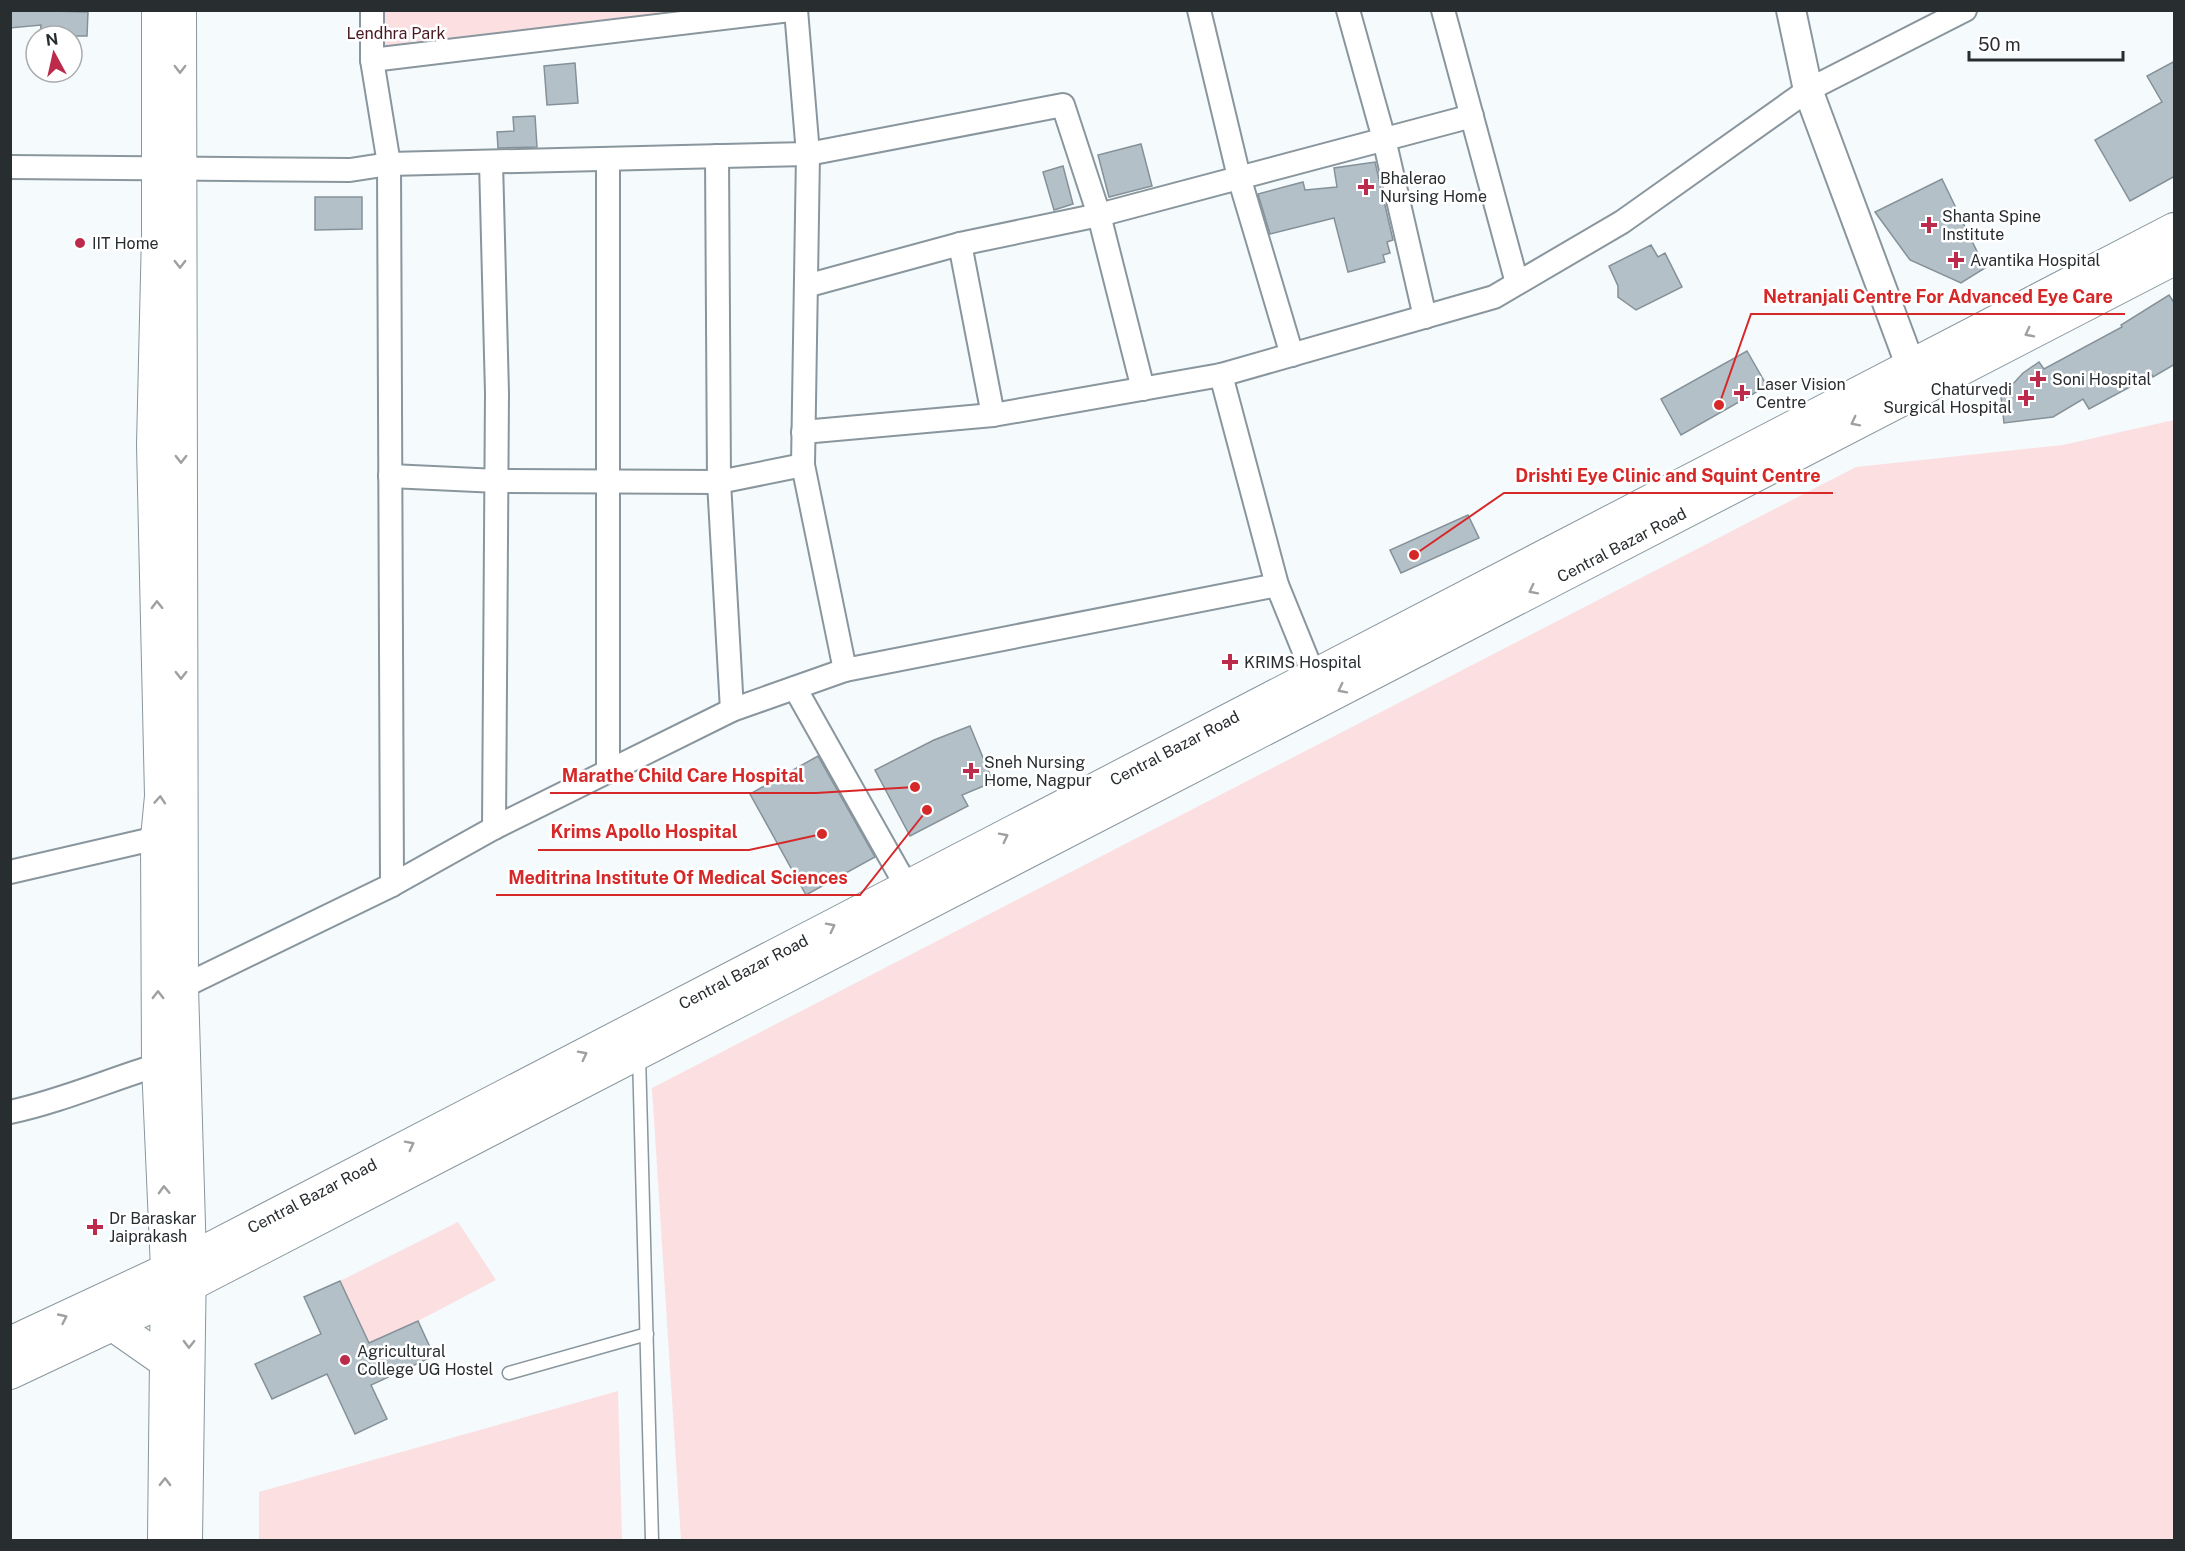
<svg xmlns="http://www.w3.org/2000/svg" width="2185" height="1551" font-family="'Public Sans',sans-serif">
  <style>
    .green { fill: #fcdfe1 }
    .building { fill: #b3c0c8; stroke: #859198; stroke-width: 1.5 }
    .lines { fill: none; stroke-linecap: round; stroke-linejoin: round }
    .service-casing { stroke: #89969d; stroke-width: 15 }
    .minor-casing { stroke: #89969d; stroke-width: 26 }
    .tertiary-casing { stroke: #89969d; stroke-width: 32 }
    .secondary-casing { stroke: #89969d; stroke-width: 34 }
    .service { stroke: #fff; stroke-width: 12 }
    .minor { stroke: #fff; stroke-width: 22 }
    .tertiary { stroke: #fff; stroke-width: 28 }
    .secondary { stroke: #fff; stroke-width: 32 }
    .oneway { stroke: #9ea0a2 }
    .poi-dot { fill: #bc2b4c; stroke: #fff; stroke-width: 2 }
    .labels { text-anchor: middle; stroke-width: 5; stroke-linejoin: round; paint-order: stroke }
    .park-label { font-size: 16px; fill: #4a1820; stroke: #fff }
    .poi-label { font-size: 16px; fill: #282d30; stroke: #fff; text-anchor: start }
    .street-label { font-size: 16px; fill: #282d30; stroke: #fff }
    .leader { fill: none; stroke: #d62828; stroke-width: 2 }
    .callout-dot { fill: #d62828; stroke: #fff; stroke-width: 2 }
    .callout-label { font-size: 18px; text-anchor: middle; font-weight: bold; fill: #d62828; stroke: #fff; stroke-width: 5; stroke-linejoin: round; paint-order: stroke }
  </style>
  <rect width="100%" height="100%" fill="#f5fafd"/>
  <g class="green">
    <path d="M372,11H791L372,60Z"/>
    <path d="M2174,420V1540H681L652,1088L1856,467L2063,445Z"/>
    <path d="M458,1222L496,1280L418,1321L369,1343L340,1281Z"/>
    <path d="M618,1391L622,1540H259V1492Z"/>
  </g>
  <g class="building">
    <path d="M10,10L88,12L87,36H40L41,25L10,28Z"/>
    <path d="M2175,61V176L2130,201L2095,140L2162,102L2147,76Z"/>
    <path d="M575,63L578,103L547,105L544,66Z"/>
    <path d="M535,116L537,147L498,148L497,132L514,131L513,117Z"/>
    <path d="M1141,144L1152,186L1109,197L1098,155Z"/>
    <path d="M1375,162L1393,240L1387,242L1390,253L1383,255L1385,262L1348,272L1334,218L1270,234L1258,194L1303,182L1305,190L1337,187L1334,168Z"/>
    <path d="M1063,166L1073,204L1054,210L1043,172Z"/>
    <path d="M1942,179L1985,268L1961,283L1910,260L1875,212Z"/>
    <path d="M315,197H362V229L315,230Z"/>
    <path d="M1651,245L1658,257L1665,253L1682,287L1636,310L1618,297V286L1609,266Z"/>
    <path d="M2169,295L2175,304V364L2153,377L2152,375L2089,409L2083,399L2053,417L2004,423L2001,397L2023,373L2039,362L2044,369L2122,327L2121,325Z"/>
    <path d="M1747,351L1767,386L1681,435L1661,399Z"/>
    <path d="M1468,515L1479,538L1401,573L1390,550Z"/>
    <path d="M970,726L993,782L962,795L968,806L910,836L875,770L934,740Z"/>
    <path d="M818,756L875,857L806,895L750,794Z"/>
    <path d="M340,1281L369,1343L418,1321L434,1356L371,1385L387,1419L355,1434L327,1374L272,1399L255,1364L321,1334L304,1297Z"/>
  </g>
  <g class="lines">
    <defs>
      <g id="service">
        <path d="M639,1055L652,1540"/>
        <path d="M509,1373L647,1334"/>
      </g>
      <g id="minor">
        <path d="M372,10V60L389,164L392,885"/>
        <path d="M796,10L808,154L803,465L845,670"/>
        <path d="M1199,10L1239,177L1292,355"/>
        <path d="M1348,10L1384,139L1425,317"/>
        <path d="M1443,10L1517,283"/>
        <path d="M372,60L790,10"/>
        <path d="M717,156L719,482L732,710"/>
        <path d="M608,159V772"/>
        <path d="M491,162L497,393L494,828"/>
        <path d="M10,167L350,170L389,164L808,154L1063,105L1099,215L1143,389"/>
        <path d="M960,244L993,415"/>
        <path d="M806,286L960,244L1099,215L1472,116"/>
        <path d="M1221,375L1277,585L1314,676"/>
        <path d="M803,432L993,415L1221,375L1494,297L1622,222L1808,90L1965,10"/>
        <path d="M390,476L498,481L719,482L803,465"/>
        <path d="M795,688L907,887"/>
        <path d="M10,872L157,838"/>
        <path d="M182,987L392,885L494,828L732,710L845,670L1277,585"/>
        <path d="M10,1112C61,1101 109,1080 158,1065"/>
      </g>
      <path id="tertiary" d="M1791,10L1808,90L1911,367L1921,384"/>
      <g id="secondary">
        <path d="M158,10V234L153,445L161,796L157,838L158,1065L167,1269L164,1540"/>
        <path d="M180,10L182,987L190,1259L186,1540"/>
        <path d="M113,1325L166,1362"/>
        <path id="s1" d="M10,1343L190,1259L2174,229"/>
        <path id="s2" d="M10,1373L167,1299L190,1285L2174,259"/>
      </g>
    </defs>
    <use href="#service" class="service-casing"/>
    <use href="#minor" class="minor-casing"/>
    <use href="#tertiary" class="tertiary-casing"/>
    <use href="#secondary" class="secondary-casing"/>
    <use href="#service" class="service"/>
    <use href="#minor" class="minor"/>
    <use href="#tertiary" class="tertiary"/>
    <use href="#secondary" class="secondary"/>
  </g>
  <defs><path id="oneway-chevron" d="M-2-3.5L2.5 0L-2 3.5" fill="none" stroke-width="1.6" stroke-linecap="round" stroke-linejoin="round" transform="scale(1.5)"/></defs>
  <g class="oneway">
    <use href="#oneway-chevron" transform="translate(180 69) rotate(90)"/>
    <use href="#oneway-chevron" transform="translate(180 264) rotate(90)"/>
    <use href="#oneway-chevron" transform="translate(2029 333) rotate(153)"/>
    <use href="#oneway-chevron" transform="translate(1855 422) rotate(153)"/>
    <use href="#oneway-chevron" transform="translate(181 459) rotate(90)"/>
    <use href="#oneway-chevron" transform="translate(1533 590) rotate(153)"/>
    <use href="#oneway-chevron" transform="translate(157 605) rotate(-91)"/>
    <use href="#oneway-chevron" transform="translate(181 675) rotate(90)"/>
    <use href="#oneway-chevron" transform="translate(1342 689) rotate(153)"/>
    <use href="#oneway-chevron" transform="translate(160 800) rotate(-86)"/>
    <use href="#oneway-chevron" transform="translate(1004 837) rotate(-27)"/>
    <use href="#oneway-chevron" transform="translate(831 927) rotate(-27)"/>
    <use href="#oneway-chevron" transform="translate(158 995) rotate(-90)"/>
    <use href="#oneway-chevron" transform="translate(583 1055) rotate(-27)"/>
    <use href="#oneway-chevron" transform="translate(410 1145) rotate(-27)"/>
    <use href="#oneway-chevron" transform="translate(164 1190) rotate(-92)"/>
    <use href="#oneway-chevron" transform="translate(63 1318) rotate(-25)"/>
    <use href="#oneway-chevron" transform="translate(189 1344) rotate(91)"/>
    <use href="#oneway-chevron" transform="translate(165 1482) rotate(-89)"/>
  </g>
  <g class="poi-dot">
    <path d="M1363 178h6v6h6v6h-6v6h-6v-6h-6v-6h6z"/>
    <path d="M1926 216h6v6h6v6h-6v6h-6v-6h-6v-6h6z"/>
    <circle cx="80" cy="243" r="6"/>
    <path d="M1953 251h6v6h6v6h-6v6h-6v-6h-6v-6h6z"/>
    <path d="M2035 370h6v6h6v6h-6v6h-6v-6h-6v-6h6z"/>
    <path d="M1739 384h6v6h6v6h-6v6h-6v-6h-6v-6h6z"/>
    <path d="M2023 389h6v6h6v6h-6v6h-6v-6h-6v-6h6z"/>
    <path d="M1227 653h6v6h6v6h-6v6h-6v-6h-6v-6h6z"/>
    <path d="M968 762h6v6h6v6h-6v6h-6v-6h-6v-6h6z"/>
    <path d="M92 1218h6v6h6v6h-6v6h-6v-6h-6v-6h6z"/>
    <circle cx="345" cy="1360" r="6"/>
  </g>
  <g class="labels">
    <g class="park-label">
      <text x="396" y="39">Lendhra Park</text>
    </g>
    <g class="poi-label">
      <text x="1380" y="184">Bhalerao<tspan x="1380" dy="18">Nursing Home</tspan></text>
      <text x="1942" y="222">Shanta Spine<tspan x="1942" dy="18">Institute</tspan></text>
      <text x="92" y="249">IIT Home</text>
      <text x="1970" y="266">Avantika Hospital</text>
      <text x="2052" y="385">Soni Hospital</text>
      <text x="1756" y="390">Laser Vision<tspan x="1756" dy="18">Centre</tspan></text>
      <text x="2012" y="395" text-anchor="end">Chaturvedi<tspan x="2012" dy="18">Surgical Hospital</tspan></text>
      <text x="1244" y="668">KRIMS Hospital</text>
      <text x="984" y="768">Sneh Nursing<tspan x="984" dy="18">Home, Nagpur</tspan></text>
      <text x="109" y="1224">Dr Baraskar<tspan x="109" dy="18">Jaiprakash</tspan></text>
      <text x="357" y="1357">Agricultural<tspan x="357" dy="18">College UG Hostel</tspan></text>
    </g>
    <g class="street-label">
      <text dy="6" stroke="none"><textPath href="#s2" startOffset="1812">Central Bazar Road</textPath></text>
      <text dy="6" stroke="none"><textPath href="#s1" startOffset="1308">Central Bazar Road</textPath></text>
      <text dy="6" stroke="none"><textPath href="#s1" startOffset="822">Central Bazar Road</textPath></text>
      <text dy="6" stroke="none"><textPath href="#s1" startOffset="336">Central Bazar Road</textPath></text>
    </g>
  </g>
  <path class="leader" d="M1719 405L1751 314H2125M1414 555L1504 493H1833M915 787L816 793H550M822 834L749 850H538M927 810L860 895H496"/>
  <g class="callout-dot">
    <circle cx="1719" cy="405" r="6"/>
    <circle cx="1414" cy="555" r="6"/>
    <circle cx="915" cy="787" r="6"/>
    <circle cx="822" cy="834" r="6"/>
    <circle cx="927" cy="810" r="6"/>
  </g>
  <g class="callout-label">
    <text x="1938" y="303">Netranjali Centre For Advanced Eye Care</text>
    <text x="1668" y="482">Drishti Eye Clinic and Squint Centre</text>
    <text x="683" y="782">Marathe Child Care Hospital</text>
    <text x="644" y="838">Krims Apollo Hospital</text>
    <text x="678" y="884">Meditrina Institute Of Medical Sciences</text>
  </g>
  <rect width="2185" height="1551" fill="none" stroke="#282d30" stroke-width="24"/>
  <g transform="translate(54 54) rotate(352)"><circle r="28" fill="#ffffff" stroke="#a9abac" stroke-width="1.5"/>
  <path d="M0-4.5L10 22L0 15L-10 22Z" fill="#bc2b4c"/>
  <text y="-9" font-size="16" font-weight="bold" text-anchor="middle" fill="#282d30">N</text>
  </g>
  <path d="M1969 51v9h154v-9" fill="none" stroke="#282d30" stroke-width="3"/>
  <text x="1978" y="51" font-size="18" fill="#282d30" stroke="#ffffff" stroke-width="4.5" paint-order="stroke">50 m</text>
</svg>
